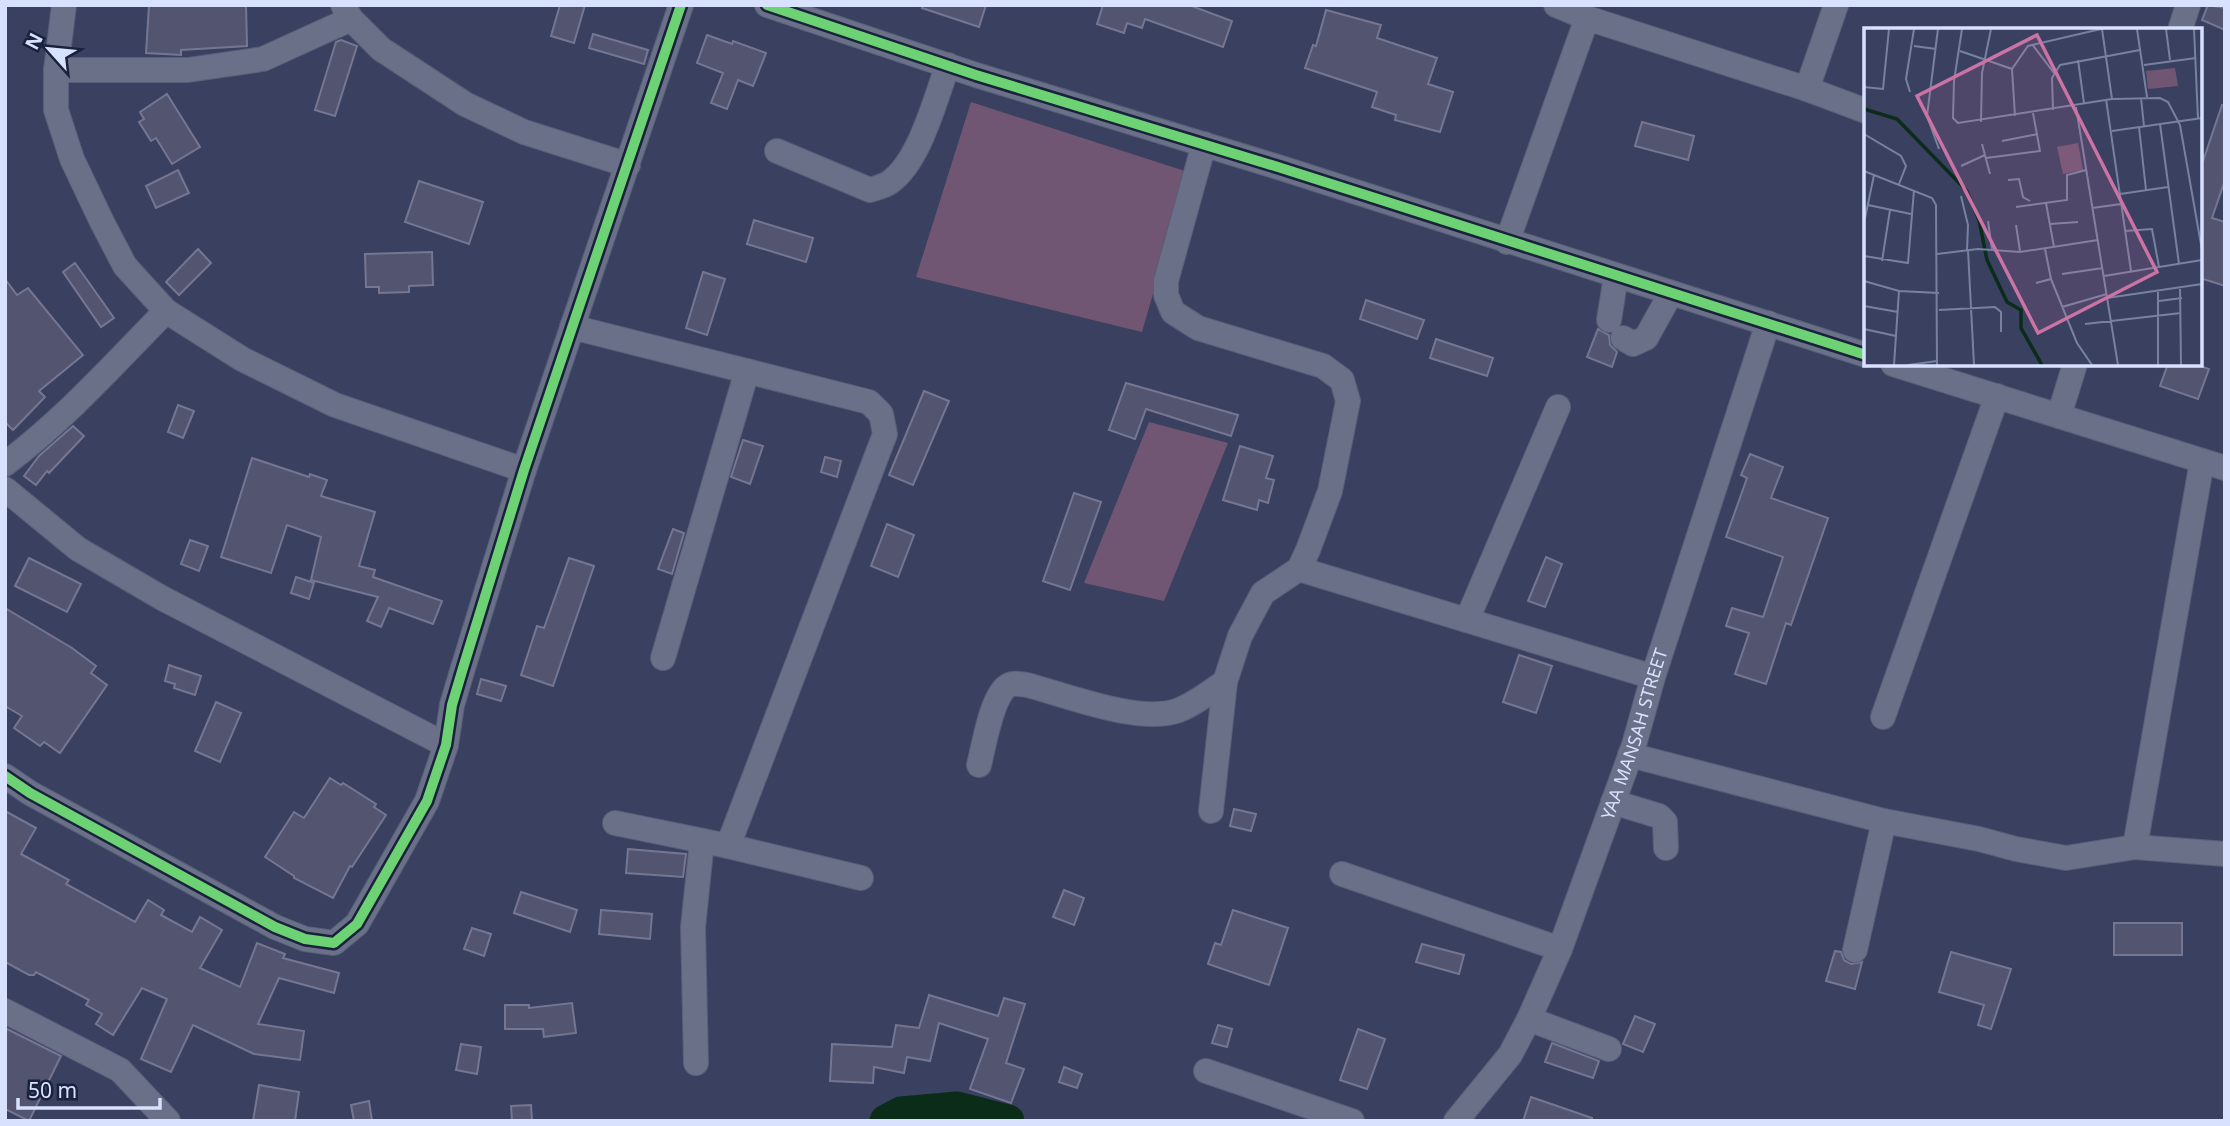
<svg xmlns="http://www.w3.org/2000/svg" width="2230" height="1126" font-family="'Noto Sans',sans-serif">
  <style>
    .green { fill: #715673 }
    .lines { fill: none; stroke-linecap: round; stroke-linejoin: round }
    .river { stroke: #0c2c1a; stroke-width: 33 }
    .building { fill: #535470; stroke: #757692; stroke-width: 2 }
    .minor-casing { stroke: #585e78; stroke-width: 26 }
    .minor { stroke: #697087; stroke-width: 24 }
    .cycleway-casing { stroke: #19213c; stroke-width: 15 }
    .cycleway { stroke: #6cd273; stroke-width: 10 }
    .labels { text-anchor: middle; stroke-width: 6; stroke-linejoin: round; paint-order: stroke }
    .street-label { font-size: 18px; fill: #d8e2ff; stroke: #19213c }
    .inset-river { fill: none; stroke: #0c2c1a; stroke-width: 3.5 }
    .inset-road { fill: none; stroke: #7981a0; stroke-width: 2 }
    .view { fill: #cc73a5; fill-opacity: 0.15; stroke: #cc73a5; stroke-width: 3.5 }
    .inset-edge { fill: none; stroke: #d8e2ff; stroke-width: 3.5 }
  </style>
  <rect width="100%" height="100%" fill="#394060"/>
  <g class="green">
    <path d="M971,102L1188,172L1142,332L916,277Z"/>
    <path d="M1149,422L1228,443L1164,601L1084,583Z"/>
  </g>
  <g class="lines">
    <path class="river" d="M886,1121L901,1113L957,1108L1008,1121"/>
  </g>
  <g class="building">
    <path d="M149,5H246L247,46L181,50V55L146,53Z"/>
    <path d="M560,5H585L574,43L551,36Z"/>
    <path d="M923,5H986L979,27L922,8Z"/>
    <path d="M1103,5H1189L1232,21L1223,47L1145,19L1142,28L1127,23L1124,33L1097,24Z"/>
    <path d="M2208,5L2225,8V30L2202,20Z"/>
    <path d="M1326,10L1381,25L1377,38L1437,58L1428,84L1453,92L1440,132L1395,120L1396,115L1372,107L1377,92L1305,68L1313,45L1316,46Z"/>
    <path d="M593,34L648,50L644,64L589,48Z"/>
    <path d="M707,35L732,44L733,41L766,53L753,86L738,80L727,109L711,103L723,73L697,63Z"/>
    <path d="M341,40L357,46L335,116L315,110L336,42Z"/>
    <path d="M167,94L200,147L172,164L156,138L151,141L139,122L144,119L140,112Z"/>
    <path d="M2222,105L2225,106V180L2212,218L2225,222V286L2200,278V170Z"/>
    <path d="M1642,122L1694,136L1688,160L1635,146Z"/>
    <path d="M178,170L189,193L156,208L146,186Z"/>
    <path d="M419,181L483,202L469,244L405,222Z"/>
    <path d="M754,220L813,238L806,262L747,244Z"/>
    <path d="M198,249L211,263L179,295L166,282Z"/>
    <path d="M432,252L433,285L409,286V292L379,293V287H366L365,254Z"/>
    <path d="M75,263L114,318L101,327L63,272Z"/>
    <path d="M703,272L725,279L707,335L686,328Z"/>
    <path d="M5,279L17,295L28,288L83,355L39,391L45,397L13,430L5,422Z"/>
    <path d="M1366,300L1424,320L1417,339L1360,319Z"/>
    <path d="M1598,329L1609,335L1610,345L1617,352L1612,367L1587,357Z"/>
    <path d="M1436,339L1493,358L1487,376L1430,358Z"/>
    <path d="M2168,364H2195L2209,369L2198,399L2160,386Z"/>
    <path d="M1126,383L1238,415L1231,436L1146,409L1135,439L1109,430Z"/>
    <path d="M924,391L949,401L913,485L889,475Z"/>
    <path d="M178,405L194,411L183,438L168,432Z"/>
    <path d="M73,426L84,436L49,473L47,471L36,485L24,476L39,456Z"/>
    <path d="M743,440L763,446L750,484L731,477Z"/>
    <path d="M1240,446L1273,456L1266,478L1274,480L1268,503L1259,500L1257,510L1223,500Z"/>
    <path d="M1750,454L1783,467L1771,498L1828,518L1791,625L1786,623L1766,684L1735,674L1749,633L1726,626L1732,608L1763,617L1783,557L1726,537L1747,478L1741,475Z"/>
    <path d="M825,457L841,461L837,477L821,472Z"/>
    <path d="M252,458L309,477L310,474L327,480L321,496L375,512L359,566L375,570L373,577L442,601L433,624L389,608L381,627L367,621L378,597L311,580L321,537L287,525L271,573L221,557Z"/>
    <path d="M1074,493L1101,502L1070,590L1043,581Z"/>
    <path d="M887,524L914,535L898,577L871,566Z"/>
    <path d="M673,529L684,533L672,574L658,569Z"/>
    <path d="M190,540L208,546L199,571L181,564Z"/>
    <path d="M1546,557L1562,564L1545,607L1528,601Z"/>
    <path d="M29,558L81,584L67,612L15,586Z"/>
    <path d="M569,558L594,566L553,686L521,675L537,626L544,628Z"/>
    <path d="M296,577L314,583L309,599L291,593Z"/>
    <path d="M5,608L72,648L96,666L91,673L107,685L60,753L44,742L40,746L14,728L22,716L5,706Z"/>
    <path d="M1519,655L1552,666L1536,713L1503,702Z"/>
    <path d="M169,665L201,676L195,695L174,688L175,684L165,681Z"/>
    <path d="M481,679L506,686L501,701L477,694Z"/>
    <path d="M216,702L241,713L220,762L195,751Z"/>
    <path d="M330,778L341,785L343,783L376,804L374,807L386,815L352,867L350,866L333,898L294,878V876L265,857L294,812L304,818Z"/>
    <path d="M1234,809L1256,814L1251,831L1230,826Z"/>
    <path d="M5,811L36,828L21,854L69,880L66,884L135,922L148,900L164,910L161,915L192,932L200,917L222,930L200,968L240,987L257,943L285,954L283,958L339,973L334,993L279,978L258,1024L304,1031L300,1060L254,1054L193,1025L171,1072L141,1059L167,999L142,988L113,1035L96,1024L102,1014L86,1005L89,1000L36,972L34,975H29L5,962Z"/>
    <path d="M628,849L686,854L683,877L626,873Z"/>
    <path d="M1064,890L1084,898L1074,925L1053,917Z"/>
    <path d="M521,892L577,910L570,932L514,913Z"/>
    <path d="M601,910L652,914L650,939L599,934Z"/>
    <path d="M1233,910L1288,928L1269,985L1208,964L1215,943L1221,945Z"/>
    <rect x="2114" y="923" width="68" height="32"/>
    <path d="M472,928L491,934L484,956L464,949Z"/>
    <path d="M1422,944L1464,955L1459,974L1416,962Z"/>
    <path d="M1835,951L1841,952L1844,960L1851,964L1862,962L1855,989L1826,981Z"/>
    <path d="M1951,952L2011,969L1991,1029L1978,1025L1984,1005L1939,992Z"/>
    <path d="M929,995L998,1016L1004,998L1025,1004L1006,1063L1024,1069L1011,1103L970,1089L988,1039L939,1023L930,1061L907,1057L904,1073L874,1067L873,1083L830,1081L832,1044L892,1047L896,1025L919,1028Z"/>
    <path d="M572,1003L576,1033L544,1037L543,1029H505V1005H529V1008Z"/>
    <path d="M1635,1016L1655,1024L1643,1052L1623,1044Z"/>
    <path d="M1218,1025L1232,1029L1227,1047L1212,1043Z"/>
    <path d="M5,1028L61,1056L29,1121L5,1109Z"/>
    <path d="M1358,1029L1385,1039L1367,1089L1340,1080Z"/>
    <path d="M1552,1043L1599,1061L1593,1078L1545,1062Z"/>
    <path d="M461,1044L481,1047L477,1074L456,1070Z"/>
    <path d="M1064,1067L1082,1074L1077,1088L1059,1082Z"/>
    <path d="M259,1085L299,1092L295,1121H253Z"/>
    <path d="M1531,1097L1592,1118V1121H1523Z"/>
    <path d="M369,1101L372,1121H354L351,1105Z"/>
    <path d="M531,1105L532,1121H512L511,1106Z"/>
  </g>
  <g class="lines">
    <defs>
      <g id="minor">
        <path d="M64,5L56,70V110L72,159L102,222L125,266L166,311L242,359L335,405L524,470"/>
        <path d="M343,5L351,19L381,49L465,104L524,132L628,165"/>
        <path d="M767,5L976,75L1278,167L1866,355"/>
        <path d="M1556,5L1587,18L1807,89L1866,111"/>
        <path d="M2180,30L2188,5"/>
        <path d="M56,70H188L263,59L351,19"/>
        <path d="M1807,89L1836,5"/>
        <path d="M1204,144L1166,281V295L1173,312L1198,328L1323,366L1342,380L1348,401L1330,491L1308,550L1299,569L1263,593L1240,636L1225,682L1211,811"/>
        <path d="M777,151L870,190C876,188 885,186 890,182C920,161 935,99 948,65"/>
        <path d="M1507,242L1587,18"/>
        <path d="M1609,320L1616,276"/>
        <path d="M572,327L869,402L881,414L885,434L728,846"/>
        <path d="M1623,338L1633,344L1646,338L1671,293"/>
        <path d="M1893,364L2225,468"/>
        <path d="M2059,416L2075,364"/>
        <path d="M5,464C64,420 114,364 166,311"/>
        <path d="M5,489L78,549L162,598L446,745"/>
        <path d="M1299,569L1653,677"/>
        <path d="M1467,620L1558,407"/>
        <path d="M663,658L747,371"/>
        <path d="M1883,717L1997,396"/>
        <path d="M1630,755L1884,821"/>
        <path d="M979,765C984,745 991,700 1006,687C1012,682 1020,684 1027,685C1066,695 1141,725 1179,710C1195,704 1211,691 1225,682"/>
        <path d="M5,776L30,793L275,927L305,939L334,943L357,924L427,801L446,745L452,705L463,668L524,470L681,5"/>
        <path d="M1613,802L1659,816L1665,822L1666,848"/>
        <path d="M615,823L728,846L861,878"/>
        <path d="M2135,847L2202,461"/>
        <path d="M1342,874L1560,949"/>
        <path d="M1855,950L1884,821L1979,839L2016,849L2066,858L2135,847L2225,854"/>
        <path d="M5,1011L120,1070L168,1121"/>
        <path d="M1529,1019L1609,1049"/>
        <path d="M696,1063L693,927L702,841"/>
        <path d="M1206,1071L1352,1121"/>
        <path id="s1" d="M1456,1121L1510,1055L1529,1019L1560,949L1634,745L1653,677L1768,323"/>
      </g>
    </defs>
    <use href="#minor" class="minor-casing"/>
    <use href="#minor" class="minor"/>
    <defs>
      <g id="cycleway">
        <path d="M767,5L976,75L1278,167L1866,355"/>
        <path d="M5,776L30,793L275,927L305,939L334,943L357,924L427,801L446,745L452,705L463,668L524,470L681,5"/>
      </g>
    </defs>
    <use href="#cycleway" class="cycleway-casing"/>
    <use href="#cycleway" class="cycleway"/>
  </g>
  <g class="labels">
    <g class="street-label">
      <text dy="6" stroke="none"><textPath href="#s1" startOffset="430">YAA MANSAH STREET</textPath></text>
    </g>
  </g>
  <g transform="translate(1864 28)">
    <rect width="338" height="338" fill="#394060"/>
    <path d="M311,40L314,58L284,61L282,43ZM214,115L219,142L199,146L193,119Z" fill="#715673"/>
    <path class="inset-river" d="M0,81L33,91L103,163L115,192L123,232L143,274L157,282V300L178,337"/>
    <path class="inset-road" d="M74,1L63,88L75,121M98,1L90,53L89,90L94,95L248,71L296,70L304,74L316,97L338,222M238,1L248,71M273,1L283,69M302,1L306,32M330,1L334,91M168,16L190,45M50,18L72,21M96,23L148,41M214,32L220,75M0,36V4M280,37L332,30M0,59L19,61L25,1M46,64L42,51L50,1M277,70L280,98M242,71L267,243M212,79L254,337M189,82L188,50L196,37L276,22M151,88L148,41L164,18L237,1M117,94L118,45L127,1M296,96L315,236M275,99L282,162M248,103L338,90M0,106L37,128L42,138L35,156M138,113L174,106M118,116L126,146M122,130L176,123L169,85M97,138L121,127M0,143L68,170L72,177L73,337M144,152L155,151L159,169L166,173M256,166L304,159M97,168L104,197L103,222M182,175L190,219M4,177L47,186M152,179L203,172V147L222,142M228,180L257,176M124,193L128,221M0,195L10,147M186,196L214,194M152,197L156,223M261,203L288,201L295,239M181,221L187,251M104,222L110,337M73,226L114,221L156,224L234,212M0,228L44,235L50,162M18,233L26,182M198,246L239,240M240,248L338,232M0,253L35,263L75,265M172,255L187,251L213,315L228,337M316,259L317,337M243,270L338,256M295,273L318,270M0,278L34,284M198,279L243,266M75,282L131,279L137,284V304M221,296L317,285M0,301L32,308M30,337L35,263M44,337L73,333M294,337V262"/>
    <path class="view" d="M173,7L293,244L174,305L53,68Z"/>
    <rect width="338" height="338" class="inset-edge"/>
  </g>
  <rect width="2230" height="1126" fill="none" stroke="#d8e2ff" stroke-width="14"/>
  <g transform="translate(49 49) rotate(297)" stroke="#19213c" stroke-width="5" paint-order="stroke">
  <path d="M0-5L12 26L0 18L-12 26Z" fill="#d8e2ff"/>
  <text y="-10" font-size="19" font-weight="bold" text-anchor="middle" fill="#d8e2ff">N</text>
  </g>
  <path d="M18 1098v10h142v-10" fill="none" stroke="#d8e2ff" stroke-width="3.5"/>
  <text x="28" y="1098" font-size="21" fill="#d8e2ff" stroke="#19213c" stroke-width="5" paint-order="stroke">50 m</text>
</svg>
